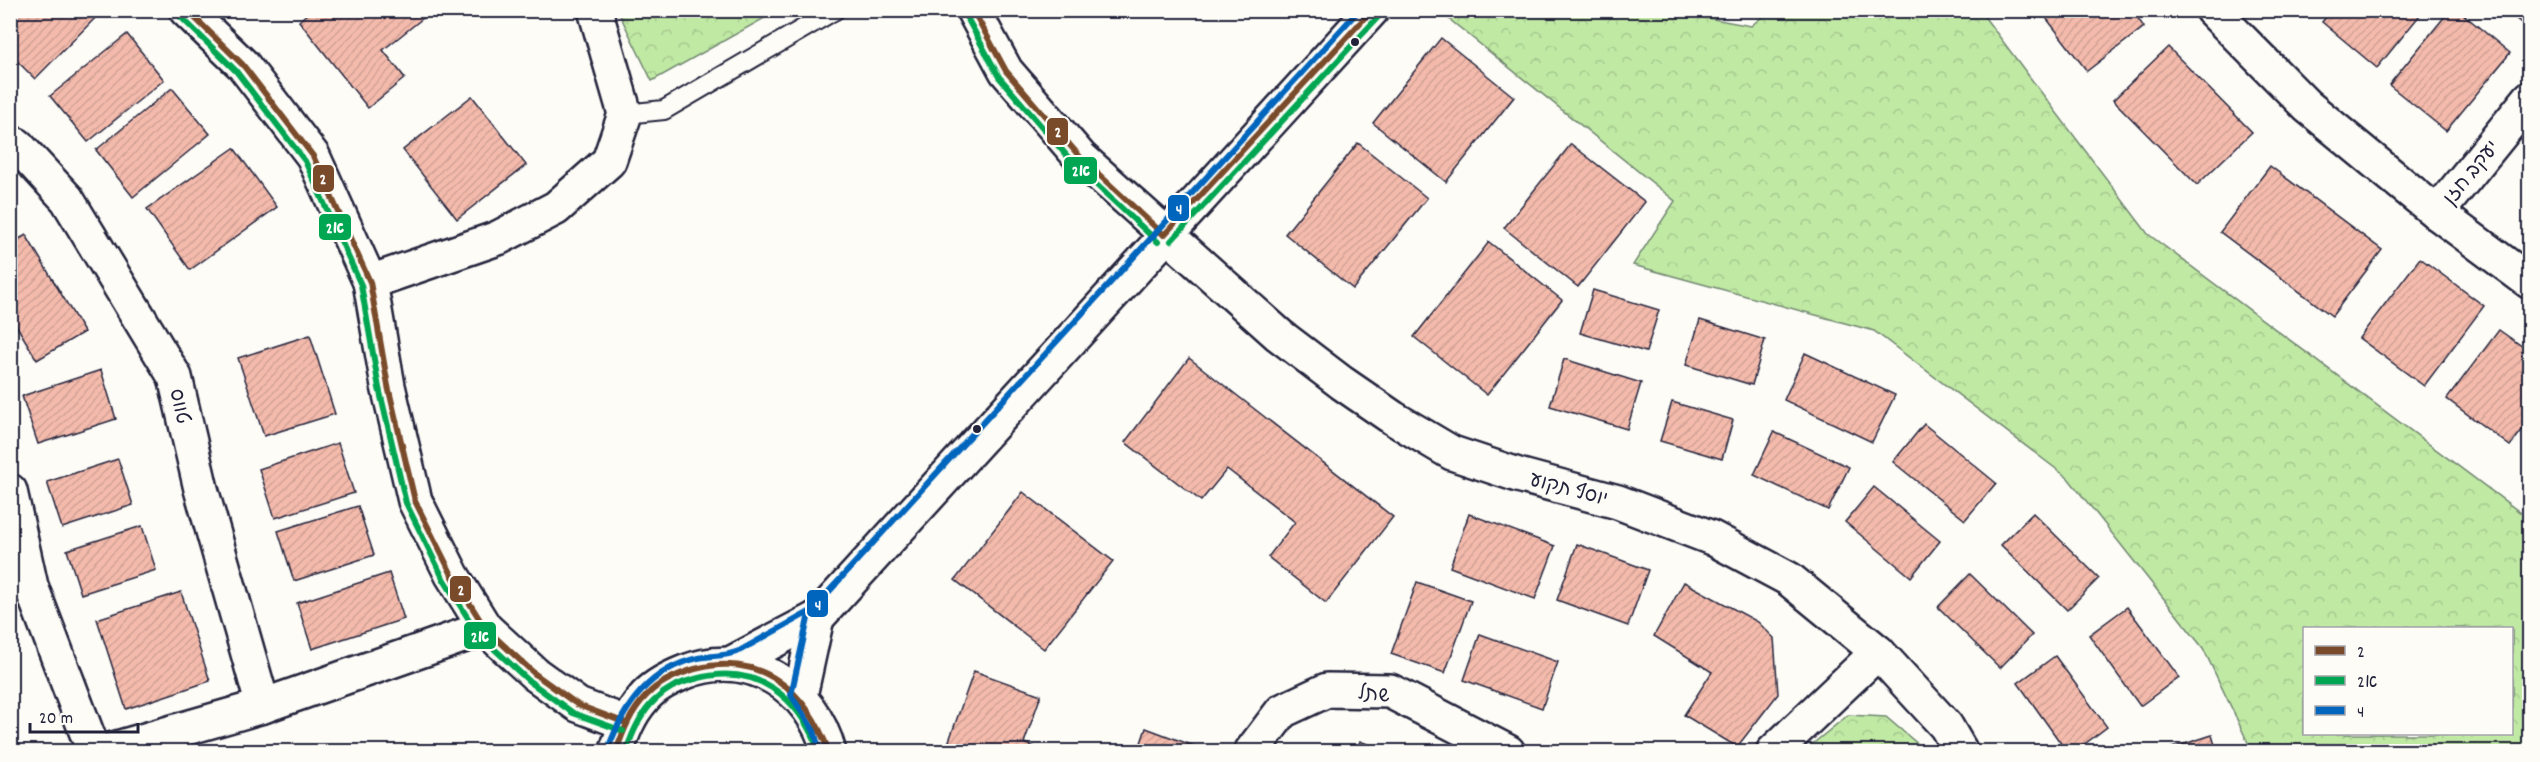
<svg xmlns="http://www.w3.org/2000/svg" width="2540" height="762" font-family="Dekko,'Playpen Sans Hebrew',sans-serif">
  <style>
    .park { fill: url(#park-crowns); stroke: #718670; stroke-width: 1.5; fill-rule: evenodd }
    .building { fill: url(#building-hatch); stroke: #22223b; stroke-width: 1.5 }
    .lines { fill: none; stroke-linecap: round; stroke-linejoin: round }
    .service-casing { stroke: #22223b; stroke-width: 22 }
    .minor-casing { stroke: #22223b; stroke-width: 38 }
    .tertiary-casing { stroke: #22223b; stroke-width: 38 }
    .service { stroke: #fdfcf7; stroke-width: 18 }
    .minor { stroke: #fdfcf7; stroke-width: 33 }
    .tertiary { stroke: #fdfcf7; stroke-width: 33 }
    .bus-1-casing { stroke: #fdfcf7; stroke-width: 10 }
    .bus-2-casing { stroke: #fdfcf7; stroke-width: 10 }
    .bus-3-casing { stroke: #fdfcf7; stroke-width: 10 }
    .bus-1 { stroke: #7a4b2a; stroke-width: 6 }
    .bus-2 { stroke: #00a651; stroke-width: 6 }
    .bus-3 { stroke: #0065bd; stroke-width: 6 }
    .bus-dot { fill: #22223b; stroke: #fdfcf7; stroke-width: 2 }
    .labels { text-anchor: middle; stroke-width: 5; stroke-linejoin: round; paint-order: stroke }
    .street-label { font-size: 20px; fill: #22223b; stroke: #fdfcf7 }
    .line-badge { stroke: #fdfcf7; stroke-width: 2 }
    .badge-label { font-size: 16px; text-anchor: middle; font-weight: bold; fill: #fff }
  </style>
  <defs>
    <pattern id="park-crowns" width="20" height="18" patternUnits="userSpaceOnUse" patternTransform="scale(1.5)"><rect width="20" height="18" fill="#c0e9a4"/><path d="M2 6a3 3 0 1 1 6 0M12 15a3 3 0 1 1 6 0" fill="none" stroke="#a5c88e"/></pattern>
    <pattern id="building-hatch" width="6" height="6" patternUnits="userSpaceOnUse" patternTransform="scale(1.5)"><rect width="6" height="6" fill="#f4bbac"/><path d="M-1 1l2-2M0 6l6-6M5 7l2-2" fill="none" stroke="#d1a095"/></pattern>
  </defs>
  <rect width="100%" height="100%" fill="#fdfcf7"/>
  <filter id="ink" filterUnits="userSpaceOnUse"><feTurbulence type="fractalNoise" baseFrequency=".0167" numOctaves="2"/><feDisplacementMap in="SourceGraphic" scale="12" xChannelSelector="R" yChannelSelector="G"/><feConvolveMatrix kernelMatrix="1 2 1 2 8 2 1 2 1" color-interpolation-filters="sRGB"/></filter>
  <g filter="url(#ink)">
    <g class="park">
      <path d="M618,11H777L652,81Z"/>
      <path d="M1439,11H1670L1751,26L1769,11H1980L2148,234L2529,519V751H2252L2203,648L2068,478L1874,331L1633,265L1675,201ZM2304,628H2512V734H2304Z"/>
      <path d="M1848,715L1886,717L1926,751H1804Z"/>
    </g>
    <g class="building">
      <path d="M10,10H103L35,79L10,54Z"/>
      <path d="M311,10H433L383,50L405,78L368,108L299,21Z"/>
      <path d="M2040,10H2132L2144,27L2087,71Z"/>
      <path d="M2332,10H2424L2377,68L2322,22Z"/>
      <path d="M2450,10H2458L2510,53L2446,131L2389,85Z"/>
      <path d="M2505,10H2530V30Z"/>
      <path d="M127,34L164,80L88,142L50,96Z"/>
      <path d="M1441,38L1514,97L1446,182L1373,123Z"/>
      <path d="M2168,47L2252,132L2197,185L2113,100Z"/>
      <path d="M172,88L210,134L133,197L96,150Z"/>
      <path d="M472,96L526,165L457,219L403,150Z"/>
      <path d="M1358,143L1427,198L1353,289L1285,234Z"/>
      <path d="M1571,144L1645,202L1578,287L1504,228Z"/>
      <path d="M234,148L277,207L190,270L147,209Z"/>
      <path d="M2270,166L2382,250L2332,316L2220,232Z"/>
      <path d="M26,235L84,332L37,360L10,315V244Z"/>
      <path d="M1489,242L1562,300L1487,395L1414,337Z"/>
      <path d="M2420,258L2484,306L2424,386L2359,338Z"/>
      <path d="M1593,290L1659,310L1646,352L1580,333Z"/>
      <path d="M1700,320L1765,340L1752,385L1686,365Z"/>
      <path d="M2499,330L2530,352V420L2510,446L2447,399Z"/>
      <path d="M310,335L335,414L264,436L238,358Z"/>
      <path d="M1805,353L1895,395L1872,442L1784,400Z"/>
      <path d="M1189,358L1393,517L1326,603L1268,557L1295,522L1227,469L1201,501L1125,442Z"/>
      <path d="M1564,359L1641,383L1627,429L1550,406Z"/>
      <path d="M101,370L116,419L38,444L22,396Z"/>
      <path d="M1672,402L1733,420L1722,459L1660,441Z"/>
      <path d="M1924,424L1996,483L1965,520L1893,462Z"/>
      <path d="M1774,432L1849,467L1828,510L1754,475Z"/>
      <path d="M338,443L354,493L275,518L259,469Z"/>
      <path d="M118,459L133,505L62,528L47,482Z"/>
      <path d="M1874,487L1940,541L1911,577L1845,522Z"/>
      <path d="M1023,492L1113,561L1044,649L955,580Z"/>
      <path d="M358,506L374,555L294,581L278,531Z"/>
      <path d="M2033,513L2099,578L2067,610L2001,545Z"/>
      <path d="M1469,514L1555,546L1535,599L1450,567Z"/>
      <path d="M142,526L156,570L81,594L67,550Z"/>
      <path d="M1577,544L1648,570L1628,626L1557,600Z"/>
      <path d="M389,573L404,619L312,649L297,603Z"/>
      <path d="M1970,574L2032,635L2000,668L1938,607Z"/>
      <path d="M1417,582L1471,601L1445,673L1391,654Z"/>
      <path d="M1684,582L1758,622L1774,638L1778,694L1737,747L1684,715L1712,672L1654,636Z"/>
      <path d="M181,592L210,681L126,709L97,619Z"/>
      <path d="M2127,607L2179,677L2140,706L2089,635Z"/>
      <path d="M1480,634L1558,662L1542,708L1464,680Z"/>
      <path d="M2055,656L2107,727L2074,752H2067L2018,683Z"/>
      <path d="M974,671L1041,695L1024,743L1047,752H945Z"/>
      <path d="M1146,728L1210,752H1138Z"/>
      <path d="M2212,735L2217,752H2160Z"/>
      <path d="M1360,741L1387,752H1356Z"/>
    </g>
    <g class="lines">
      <defs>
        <path id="service" d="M625,114L664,110L835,10"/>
        <g id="minor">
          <path d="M186,10L243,65L313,156L370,282L388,386L415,501L452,575L485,628L535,674L578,705L626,723"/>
          <path d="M973,10L1006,71L1081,158L1279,335L1342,383L1393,418L1452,453L1518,475L1618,502L1712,538L1789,579L1878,652L1946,726L1961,752"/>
          <path d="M2212,10L2307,106L2437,213"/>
          <path d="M2530,98L2437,213L2530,282"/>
          <path d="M17,145L67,199L175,377L201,489L263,706"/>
          <path d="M370,282L498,238L556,208L609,161L625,114L595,10"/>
          <path d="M10,491L31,586L94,752"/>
          <path d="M103,752L263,706L485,628"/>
          <path d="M1251,752L1282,711L1327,690L1390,691L1508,752"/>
          <path d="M1773,752L1878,652"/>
        </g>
        <g id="tertiary">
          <path d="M730,664L817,618L1372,10"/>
          <path d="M800,696L817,618"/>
          <path d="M616,752C623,732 629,715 643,699C653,686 670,678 685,672C750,646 812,688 829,752"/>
        </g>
      </defs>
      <use href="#service" class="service-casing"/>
      <use href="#minor" class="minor-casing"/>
      <use href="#tertiary" class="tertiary-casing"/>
      <use href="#service" class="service"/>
      <use href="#minor" class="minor"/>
      <use href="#tertiary" class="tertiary"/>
      <defs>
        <g id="bus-1">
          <path d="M187,10L243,65L313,156L370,282L388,386L415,501L452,575L485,628L535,674L578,705L626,723"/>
          <path d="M973,10L1006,71L1081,158L1164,235"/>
          <path d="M1164,235L1372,10"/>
          <path d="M616,752C623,731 631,711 647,695C659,682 678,674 695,669C762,651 807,692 829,752"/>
        </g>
        <g id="bus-2">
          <path d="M965,14L999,77L1074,164L1158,242"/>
          <path d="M180,16L236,71L305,161L361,285L379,388L406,503L444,580L478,634L529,681L573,713L623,731"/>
          <path d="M1171,241L1379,16"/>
          <path d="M626,752C632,733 640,714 655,700C666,689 681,682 695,679C756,662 799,696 819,752"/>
        </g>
        <g id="bus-3">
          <path d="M608,749C624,705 650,669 698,658C712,655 725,657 739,651L811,611L1359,10"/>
          <path d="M820,752L814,731L791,695L809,614L835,585"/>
        </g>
      </defs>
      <use href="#bus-1" class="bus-1-casing"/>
      <use href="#bus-2" class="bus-2-casing"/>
      <use href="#bus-3" class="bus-3-casing"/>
      <use href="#bus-1" class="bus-1"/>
      <use href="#bus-2" class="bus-2"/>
      <use href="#bus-3" class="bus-3"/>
    </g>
  </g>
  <g class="bus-dot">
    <circle cx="1355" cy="42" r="5"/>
    <circle cx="977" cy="429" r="5"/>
  </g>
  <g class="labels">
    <g class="street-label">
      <text transform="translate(2470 172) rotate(-51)" y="7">יעקב חזן</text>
      <text transform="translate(181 406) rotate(77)" y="7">טווס</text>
      <text transform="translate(1569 488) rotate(15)" y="7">יוסף תקוע</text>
      <text transform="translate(1374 693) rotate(6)" y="7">שתל</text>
    </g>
  </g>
  <g class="line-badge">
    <rect x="1046" y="117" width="23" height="29" rx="6" fill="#7a4b2a"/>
    <rect x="1063" y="156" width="35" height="29" rx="6" fill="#00a651"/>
    <rect x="312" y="164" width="23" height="29" rx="6" fill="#7a4b2a"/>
    <rect x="1167" y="194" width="23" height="28" rx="6" fill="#0065bd"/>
    <rect x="318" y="213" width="34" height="28" rx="6" fill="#00a651"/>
    <rect x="449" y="575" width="23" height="28" rx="6" fill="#7a4b2a"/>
    <rect x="806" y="589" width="23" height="29" rx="6" fill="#0065bd"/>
    <rect x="463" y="621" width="34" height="29" rx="6" fill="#00a651"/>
  </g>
  <g class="badge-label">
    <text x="1058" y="137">2</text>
    <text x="1081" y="176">2א</text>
    <text x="323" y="184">2</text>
    <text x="1179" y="214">4</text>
    <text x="335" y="233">2א</text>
    <text x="461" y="595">2</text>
    <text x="818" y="610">4</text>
    <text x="480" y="642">2א</text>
  </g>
  <rect width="2540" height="762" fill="none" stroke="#fdfcf7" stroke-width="36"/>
  <rect x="18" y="18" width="2504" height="726" fill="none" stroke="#22223b" stroke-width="2" filter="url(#ink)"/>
  <rect x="2303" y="627" width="210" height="108" fill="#fdfcf7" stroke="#a5a5ac" stroke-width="1.5"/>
  <rect x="2315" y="646" width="30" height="9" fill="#7a4b2a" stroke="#a5a5ac" stroke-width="1.5"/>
  <text x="2357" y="657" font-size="18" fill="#22223b">2</text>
  <rect x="2315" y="676" width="30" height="9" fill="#00a651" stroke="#a5a5ac" stroke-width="1.5"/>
  <text x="2357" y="687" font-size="18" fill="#22223b">2א</text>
  <rect x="2315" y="706" width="30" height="9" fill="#0065bd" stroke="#a5a5ac" stroke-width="1.5"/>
  <text x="2357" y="717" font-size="18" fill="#22223b">4</text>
  <path d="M30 723v9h108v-9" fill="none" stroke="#22223b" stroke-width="3"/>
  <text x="39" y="723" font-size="18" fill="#22223b" stroke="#fdfcf7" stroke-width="4.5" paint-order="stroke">20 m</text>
</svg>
